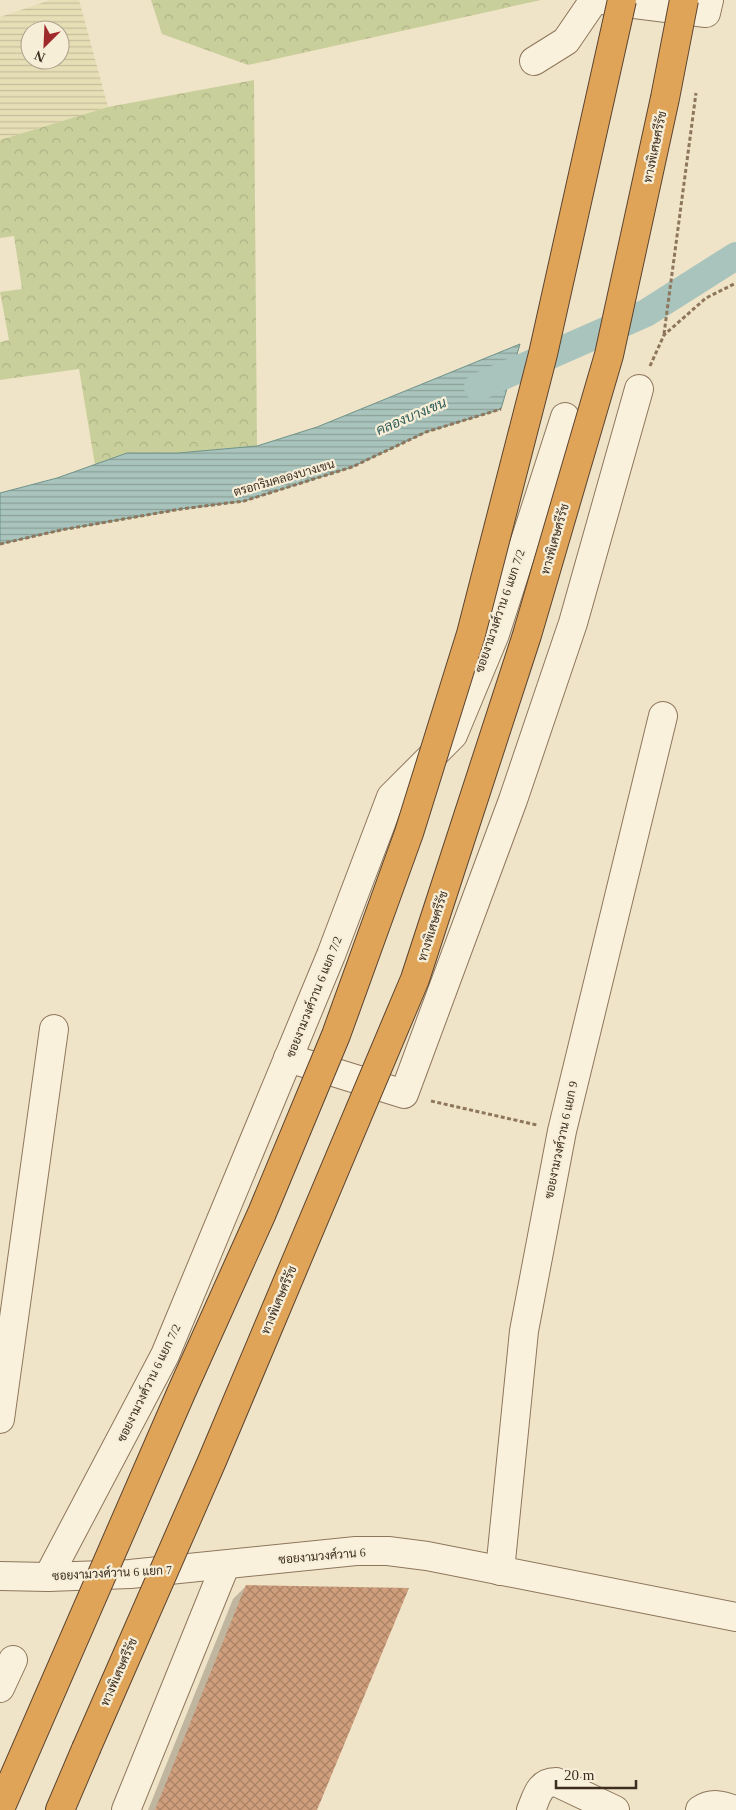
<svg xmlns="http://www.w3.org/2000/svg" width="736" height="1810" font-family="'Times New Roman',Sarabun,serif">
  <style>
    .farmland { fill: url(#farmland-rules); fill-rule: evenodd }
    .forest { fill: url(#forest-crowns) }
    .water { fill: url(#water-rules); stroke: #6f938a }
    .shadow { fill: #0003 }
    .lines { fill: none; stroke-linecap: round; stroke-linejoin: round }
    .canal { stroke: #a9c4bc; stroke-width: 28 }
    .building { fill: url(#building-cross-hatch) }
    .minor-casing { stroke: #8d765c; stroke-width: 30 }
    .highway-casing { stroke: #5b4430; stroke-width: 30 }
    .path { stroke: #8d765c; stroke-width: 3; stroke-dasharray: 4 2.5; stroke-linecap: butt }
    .minor { stroke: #faf1dc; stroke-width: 28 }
    .highway { stroke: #e0a458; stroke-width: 28 }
    .highway-bridge-casing { stroke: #5b4430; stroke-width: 30; stroke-linecap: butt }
    .highway-bridge { stroke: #e0a458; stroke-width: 28 }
    .labels { text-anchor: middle; stroke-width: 4.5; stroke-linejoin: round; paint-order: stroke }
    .street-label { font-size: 12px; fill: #3d2e20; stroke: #f7eed8 }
    .water-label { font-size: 14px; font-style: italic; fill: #2f5d5a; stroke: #f7eed8 }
  </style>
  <defs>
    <pattern id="farmland-rules" width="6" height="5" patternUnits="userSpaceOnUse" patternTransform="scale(1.25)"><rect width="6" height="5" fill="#e6deb5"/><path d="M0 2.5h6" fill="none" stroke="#c6bf9b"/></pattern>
    <pattern id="forest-crowns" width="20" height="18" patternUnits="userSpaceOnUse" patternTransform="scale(1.25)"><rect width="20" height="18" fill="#c9cf9b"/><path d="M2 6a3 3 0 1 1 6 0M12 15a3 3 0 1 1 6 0" fill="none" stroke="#aeb285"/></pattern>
    <pattern id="water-rules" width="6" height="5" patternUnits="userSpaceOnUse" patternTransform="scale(1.25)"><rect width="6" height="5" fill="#a9c4bc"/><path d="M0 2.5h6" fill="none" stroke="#8ba098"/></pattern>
    <pattern id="building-cross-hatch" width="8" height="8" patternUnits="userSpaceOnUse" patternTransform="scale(1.25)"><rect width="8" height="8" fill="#cf9f7d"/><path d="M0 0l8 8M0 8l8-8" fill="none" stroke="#a98266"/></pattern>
  </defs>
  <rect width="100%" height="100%" fill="#f0e4c8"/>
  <path class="farmland" d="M50,0H79L108,107L0,140V17ZM30,30H60V60H30Z"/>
  <g class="forest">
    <path d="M151,0H541L248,65L162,34Z"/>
    <path d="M254,80L257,446L178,453H127L95,465L79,369L0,380V342L9,340L0,292L22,289L14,236L0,238V140L108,107Z"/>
  </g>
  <path class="water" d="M520,344L501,409L426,432L352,467L244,501L181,509L61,530L0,544V493L57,478L127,453H178L257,446L317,427Z"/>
  <path class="shadow" d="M246,1586L316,1810H148L233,1599Z"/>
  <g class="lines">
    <path class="canal" d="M478,387L646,313L736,256"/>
  </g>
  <path class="building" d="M246,1585L409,1588L317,1810H155Z"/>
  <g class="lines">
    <defs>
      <g id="minor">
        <path d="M603,0L706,13L709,0"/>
        <path d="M534,61L566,41L594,0"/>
        <path d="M288,1058L404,1094L513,800L573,623L639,389"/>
        <path d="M0,1419L54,1029"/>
        <path d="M500,1571L524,1331L562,1131L663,716"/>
        <path d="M0,1576L48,1577L130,1574L356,1551H388L427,1556L736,1617"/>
        <path d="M48,1577L165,1355L331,955L391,797L453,735L495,634L565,417"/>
        <path d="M0,1688L13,1660"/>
        <path d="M126,1810L225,1566"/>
        <path d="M531,1810C537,1796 539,1782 556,1782L615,1810"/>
        <path d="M700,1810C712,1802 722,1805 735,1810"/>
      </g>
      <path id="highway" d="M60,1810L86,1749"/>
    </defs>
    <use href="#minor" class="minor-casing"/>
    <use href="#highway" class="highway-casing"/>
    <g class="path">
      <path d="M664,334L696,93"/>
      <path d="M650,366L664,335L706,298L736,283"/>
      <path d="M0,544L61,530L181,509L244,501L352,467L426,432L501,409"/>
      <path d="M431,1101L537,1125"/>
    </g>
    <use href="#minor" class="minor"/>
    <use href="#highway" class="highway"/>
    <defs>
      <g id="highway-bridge">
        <path d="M86,1749L212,1461L415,979L527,635L609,355L665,98L684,0"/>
        <path d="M0,1809L181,1393L262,1213L336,1035L409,833L471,634L543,354L622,0"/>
      </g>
    </defs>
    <use href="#highway-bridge" class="highway-bridge-casing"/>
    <use href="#highway-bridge" class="highway-bridge"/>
  </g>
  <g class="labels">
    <g class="street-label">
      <text transform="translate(655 147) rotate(-78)" y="4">ทางพิเศษศรีรัช</text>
      <text transform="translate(284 478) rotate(-16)" y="4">ตรอกริมคลองบางเขน</text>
      <text transform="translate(555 539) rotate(-74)" y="4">ทางพิเศษศรีรัช</text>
      <text transform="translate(500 611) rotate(-71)" y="4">ซอยงามวงศ์วาน 6 แยก 7/2</text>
      <text transform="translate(433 926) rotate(-72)" y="4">ทางพิเศษศรีรัช</text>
      <text transform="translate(314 997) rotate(-68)" y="4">ซอยงามวงศ์วาน 6 แยก 7/2</text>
      <text transform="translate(561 1140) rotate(-78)" y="4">ซอยงามวงศ์วาน 6 แยก 9</text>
      <text transform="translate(279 1300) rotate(-67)" y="4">ทางพิเศษศรีรัช</text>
      <text transform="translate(149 1383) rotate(-64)" y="4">ซอยงามวงศ์วาน 6 แยก 7/2</text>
      <text transform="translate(322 1556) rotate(-5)" y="4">ซอยงามวงศ์วาน 6</text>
      <text transform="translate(112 1573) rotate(-3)" y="4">ซอยงามวงศ์วาน 6 แยก 7</text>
      <text transform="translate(119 1672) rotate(-66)" y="4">ทางพิเศษศรีรัช</text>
    </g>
    <g class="water-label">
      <text transform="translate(411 416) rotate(-23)" y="5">คลองบางเขน</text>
    </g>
  </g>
  <g transform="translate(45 45) rotate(204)"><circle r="24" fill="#f7eed8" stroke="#ada18e"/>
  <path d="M0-4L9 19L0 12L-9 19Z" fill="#9e2a2b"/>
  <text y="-8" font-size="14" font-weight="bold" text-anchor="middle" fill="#3d2e20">N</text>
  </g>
  <path d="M556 1780v8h80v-8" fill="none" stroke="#3d2e20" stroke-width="2.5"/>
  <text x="564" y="1780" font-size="15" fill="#3d2e20" stroke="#f7eed8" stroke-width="4" paint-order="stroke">20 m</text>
</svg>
